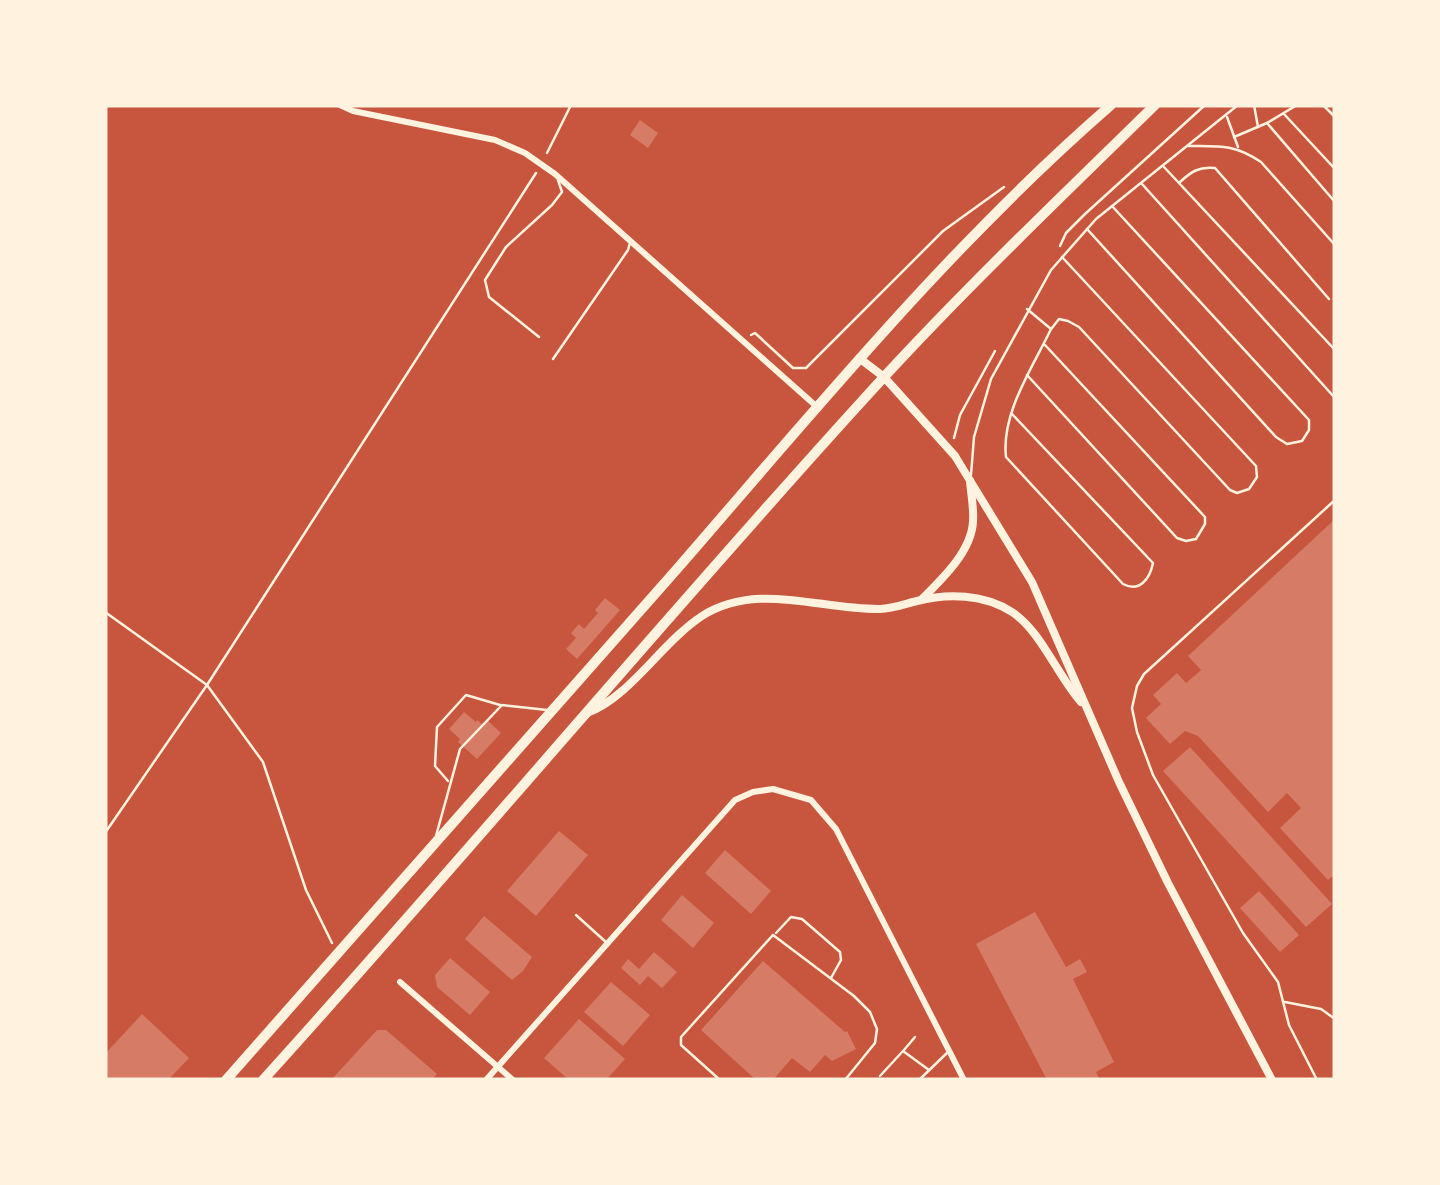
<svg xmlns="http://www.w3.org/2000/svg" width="1440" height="1185" font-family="'Roboto Serif',serif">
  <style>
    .building { fill: #d67c66 }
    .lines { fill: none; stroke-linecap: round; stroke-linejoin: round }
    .path { stroke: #fff3e0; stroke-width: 2.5 }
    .service { stroke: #fff3e0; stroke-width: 2.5 }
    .minor { stroke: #fff3e0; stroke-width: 6 }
    .tertiary { stroke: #fff3e0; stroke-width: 8 }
    .primary { stroke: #fff3e0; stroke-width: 10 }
  </style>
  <rect width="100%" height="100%" fill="#c8553d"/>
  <g class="building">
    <path d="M640,120L658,133L648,148L630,135Z"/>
    <path d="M1335,519V874L1328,880L1280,828L1301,808L1287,793L1268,812L1198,736L1185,731L1170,744L1146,718L1161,704L1153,695L1177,673L1186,683L1201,670L1188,656Z"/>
    <path d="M605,598L620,610L577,659L566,649L576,638L571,633L579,624L584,629L598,613L595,610Z"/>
    <path d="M464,712L476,722L477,720L483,725L487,720L501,733L477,759L458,742L460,739L449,729Z"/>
    <path d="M1190,747L1332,904L1306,927L1163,771Z"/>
    <path d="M559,831L588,855L536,916L507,891Z"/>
    <path d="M725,850L771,891L751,914L705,873Z"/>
    <path d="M1259,891L1299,935L1280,952L1240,908Z"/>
    <path d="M682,895L714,923L693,948L661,920Z"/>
    <path d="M1035,912L1066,967L1080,959L1087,972L1073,979L1114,1062L1096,1072L1100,1080H1047L976,944Z"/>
    <path d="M484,916L532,957L523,971L512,980L465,939Z"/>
    <path d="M654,952L677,972L662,988L648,976L640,985L621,968L628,959L639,969Z"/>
    <path d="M450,958L490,992L470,1015L437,987L435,975Z"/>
    <path d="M763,961L845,1032L847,1031L856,1049L832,1061L825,1055L810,1072L792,1058L773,1080H756L701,1030Z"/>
    <path d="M611,982L650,1015L623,1046L584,1012Z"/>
    <path d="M142,1014L189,1058L168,1080H105V1054Z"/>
    <path d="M579,1019L625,1059L606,1080H569L544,1058Z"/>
    <path d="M377,1030H386L437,1074L432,1080H331Z"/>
  </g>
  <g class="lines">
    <g class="path">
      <path d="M547,153L571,105"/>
      <path d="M1060,246L1066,233L1085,214L1205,105"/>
      <path d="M751,335L755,333L793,368H806L943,231L1004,187"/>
      <path d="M954,438L960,415L995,351"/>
      <path d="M105,612L207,685L263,762L306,890L332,943"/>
      <path d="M105,833L207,685L536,173"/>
    </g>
    <g class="service">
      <path d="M1254,105L1258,127"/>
      <path d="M1323,105L1335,117"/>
      <path d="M1284,114L1335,169"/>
      <path d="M1227,117L1238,147"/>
      <path d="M1267,123L1335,202"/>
      <path d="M1234,137L1267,123L1297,105"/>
      <path d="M1188,146C1219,146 1234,144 1261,162L1335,245"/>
      <path d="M1164,167L1335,350"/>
      <path d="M1180,182C1191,172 1199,166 1215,168L1329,299"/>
      <path d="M1142,184L1335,398"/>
      <path d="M1087,229L1276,437L1287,444L1302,441L1309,430V420L1112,206"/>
      <path d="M1052,328L1059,319L1068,321L1079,327L1230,490L1237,493L1249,489L1257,477L1256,466L1062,257"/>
      <path d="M539,337L489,297L485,280L506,247L552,205L562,192L558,180"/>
      <path d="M553,359L628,250L630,243"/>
      <path d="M1027,375L1177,538L1186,541L1196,539L1205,524V517L1045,345"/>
      <path d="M1012,414L1153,563C1150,578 1140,593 1123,584L1006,457C1001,413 1033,367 1051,329L1027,309"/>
      <path d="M971,475L974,437L991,379L1051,270L1096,219L1238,105"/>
      <path d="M448,781L435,766L437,727L466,695L500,705"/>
      <path d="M436,836L460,749L502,705L547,710"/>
      <path d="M576,915L607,943"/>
      <path d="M776,933L791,917L802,919L840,952L841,960L831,978"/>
      <path d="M1285,1002L1321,1009L1335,1019"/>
      <path d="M904,1050L915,1037"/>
      <path d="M880,1076L903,1051L929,1070"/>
      <path d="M720,1080L681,1045V1037L773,935L854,996L870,1012L877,1029L875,1043L845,1080"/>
      <path d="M919,1080L948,1052"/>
      <path d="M1317,1080L1289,1025L1278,982L1243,933L1153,775L1137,732L1132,708L1137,686L1144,674L1335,500"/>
    </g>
    <g class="minor">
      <path d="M340,105L353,111L495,140L525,153L555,174L816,406"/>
      <path d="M400,982L513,1080"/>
      <path d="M486,1080L735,800L753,792L773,789L811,800L836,829L964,1080"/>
    </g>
    <g class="tertiary">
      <path d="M859,358L884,377L955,456L1032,582L1119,782L1168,883L1272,1080"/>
      <path d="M922,599C942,579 972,551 973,521C974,508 971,494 970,481"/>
      <path d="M587,713C630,697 661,643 702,616C757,581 820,610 880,609C892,609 905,604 917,601C948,593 984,594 1012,612C1041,631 1057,675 1081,702"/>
    </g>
    <g class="primary">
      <path d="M226,1080C376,909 528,740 677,569C816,409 951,244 1111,105"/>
      <path d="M263,1080C466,856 659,624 863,400C956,297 1056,202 1155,105"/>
    </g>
  </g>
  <rect width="1440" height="1185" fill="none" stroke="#fff3e0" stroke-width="215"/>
</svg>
